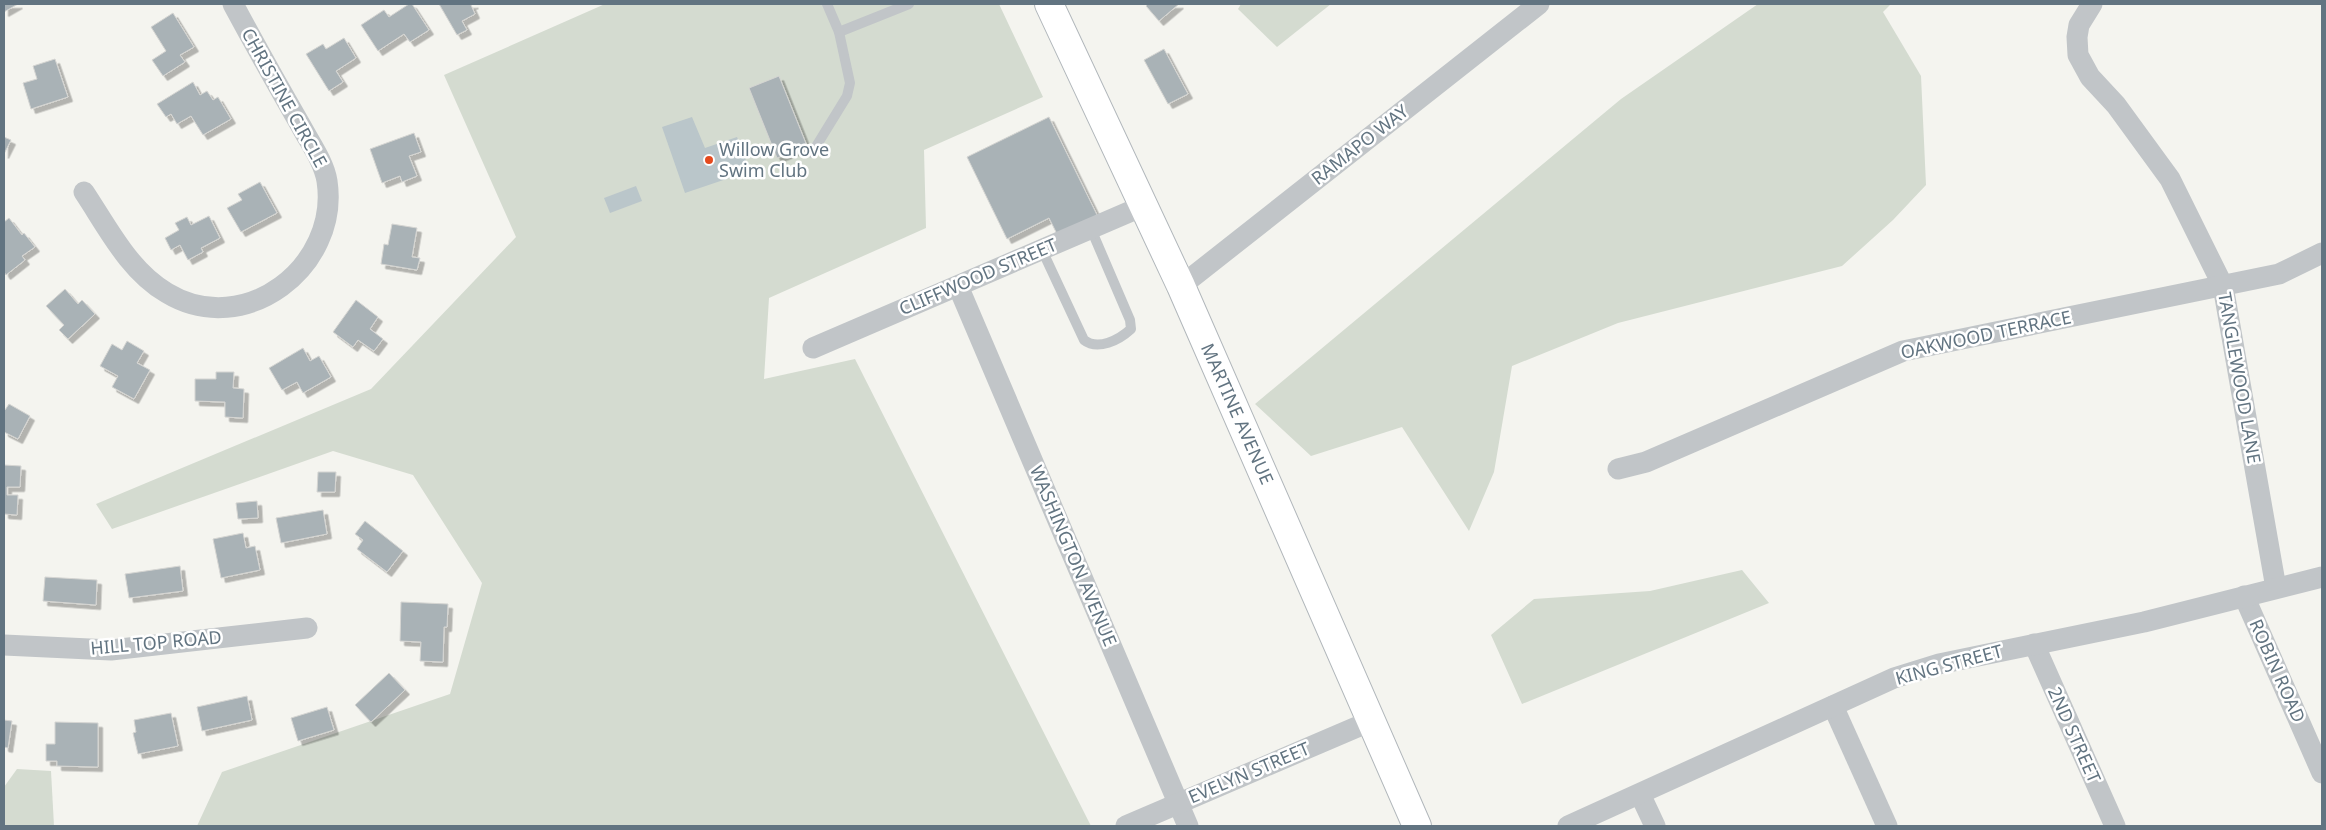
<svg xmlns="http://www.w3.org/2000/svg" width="2326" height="830" font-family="'Noto Sans',sans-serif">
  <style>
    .green { fill: #d4dbd0 }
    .water { fill: #bac6ca }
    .building { fill: #a9b2b6; stroke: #d5d5d2; filter: url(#shadow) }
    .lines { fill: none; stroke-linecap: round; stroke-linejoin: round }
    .secondary-casing { stroke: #b1b7bb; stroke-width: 30 }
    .lane { stroke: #c1c5c8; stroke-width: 10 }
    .street { stroke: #c1c5c8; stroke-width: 21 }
    .secondary { stroke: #fff; stroke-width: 28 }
    .poi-dot { fill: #e54a1e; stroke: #fff; stroke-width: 2 }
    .labels { text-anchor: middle; stroke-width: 5; stroke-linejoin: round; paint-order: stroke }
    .street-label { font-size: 18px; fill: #627481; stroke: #fff }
    .poi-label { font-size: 18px; fill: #627481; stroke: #fff; text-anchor: start }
  </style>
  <defs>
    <filter id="shadow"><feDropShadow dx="4.5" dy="4.5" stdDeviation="0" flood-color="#0004"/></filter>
  </defs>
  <rect width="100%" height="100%" fill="#f4f4ef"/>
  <g class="green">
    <path d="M605,4H999L1043,97L924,150L926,228L769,298L764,379L855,359L1091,826H197L222,772L450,694L482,583L413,475L333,451L112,529L96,504L371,389L516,237L444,75Z"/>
    <path d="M1241,4H1331L1277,47L1238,9Z"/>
    <path d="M1758,4H1891L1883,12L1921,76L1926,185L1893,220L1842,266L1618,323L1512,366L1494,472L1469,531L1402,427L1311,456L1255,404L1621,99Z"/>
    <path d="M1742,570L1769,603L1522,704L1491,635L1534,599L1650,591Z"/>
    <path d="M17,769L51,771L54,826H4V787Z"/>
  </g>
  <g class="water">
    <path d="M692,117L705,148L737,137L750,171L685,193L662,127Z"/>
    <path d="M636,186L642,201L610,213L604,198Z"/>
  </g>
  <g class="building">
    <path d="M4,4H18L4,12Z"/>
    <path d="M409,4H412L429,30L410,42L404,34L378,51L361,25L384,10L389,17Z"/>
    <path d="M439,4H474L471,5L475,14L462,21L467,30L457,35Z"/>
    <path d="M1148,4H1179L1159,21L1146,6Z"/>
    <path d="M173,13L194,47L180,55L185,62L163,76L152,60L166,51L151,27Z"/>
    <path d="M344,38L356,58L336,71L343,82L329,91L306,54L323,44L326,49Z"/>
    <path d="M1164,49L1188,94L1168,104L1144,60Z"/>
    <path d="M55,59L68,97L31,109L23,83L37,79L33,66Z"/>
    <path d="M779,76L807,146L777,158L749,88Z"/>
    <path d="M193,82L200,95L207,91L213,100L218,97L231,119L203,135L191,116L177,124L171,114L166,117L157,104Z"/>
    <path d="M1049,117L1098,217L1058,236L1049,218L1007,239L967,157Z"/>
    <path d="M414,133L421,152L409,156L417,176L402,182L400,176L382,183L370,149Z"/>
    <path d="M4,137L11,140L4,154Z"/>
    <path d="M260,182L277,213L241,232L227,208L242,200L238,194Z"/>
    <path d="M209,216L220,238L201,248L203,252L188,260L180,245L171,250L165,238L179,230L175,223L187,217L191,225Z"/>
    <path d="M9,218L22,235L24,233L35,247L22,256L25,260L6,275L4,272V222Z"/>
    <path d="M392,224L417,228L412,257L420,258L417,270L381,264L384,244L388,245Z"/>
    <path d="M65,289L78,304L82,300L95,314L68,339L59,330L64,325L46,306Z"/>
    <path d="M356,300L378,317L370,329L383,339L374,351L358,340L353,347L333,332Z"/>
    <path d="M127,341L144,351L137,363L150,370L134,399L112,387L118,376L100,366L112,344L122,350Z"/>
    <path d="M303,348L310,361L319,356L331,377L303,393L297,382L282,390L269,368Z"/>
    <path d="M216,372H234L233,388L244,389L243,418L225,417V402L195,401V379H216Z"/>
    <path d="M9,404L30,416L18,439L4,432V409L5,410Z"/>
    <path d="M4,465L21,466L20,487H7V495H18L17,515L4,514Z"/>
    <path d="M318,472H336L335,492H317Z"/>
    <path d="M257,501L258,518L238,519L236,503Z"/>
    <path d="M323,510L327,534L281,543L276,518Z"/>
    <path d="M365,521L403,551L387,572L357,549L363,540L355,534Z"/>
    <path d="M243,533L246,548L255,546L260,570L221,578L213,539Z"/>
    <path d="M180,566L183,591L129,598L125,574Z"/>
    <path d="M45,577L97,580L96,605L43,601Z"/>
    <path d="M401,602L448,604L447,627H444L443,662L420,661L421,642L400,641Z"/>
    <path d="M389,673L405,690L371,722L355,705Z"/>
    <path d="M247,696L252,720L202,731L197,707Z"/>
    <path d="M327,707L334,730L298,741L291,718Z"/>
    <path d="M171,713L178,746L138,754L133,733L136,732L134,720Z"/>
    <path d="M4,720L12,721L8,748L4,747Z"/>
    <path d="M55,722L98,723V767L57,766V761H46V744H55Z"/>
  </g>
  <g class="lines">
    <defs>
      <path id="secondary" d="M1049,4L1181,286L1417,826"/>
    </defs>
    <use href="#secondary" class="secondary-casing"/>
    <g class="lane">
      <path d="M827,4L839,32L909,4"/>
      <path d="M812,153L847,96L850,83L839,32"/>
      <path d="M1042,250L1084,340C1098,351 1119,340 1131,329L1130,320L1091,229"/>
    </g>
    <g class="street">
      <path d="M2092,4L2079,25L2077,37L2078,55L2090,77L2116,105L2170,179L2223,286L2276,588"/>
      <path d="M84,192C108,228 129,271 167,293C245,340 340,266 327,181C324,162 310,143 301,126C278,86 255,45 233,4"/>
      <path d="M958,286L1188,826"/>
      <path d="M1181,286L1539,4"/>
      <path d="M813,348L1143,206"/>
      <path d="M1618,469L1646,462L1903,351L2279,274L2322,253"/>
      <path d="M2244,596L2322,773"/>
      <path d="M2034,644L2115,826"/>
      <path d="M4,645L111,650L307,628"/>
      <path d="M1833,706L1887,826"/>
      <path d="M1640,794L1655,826"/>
      <path d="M1126,826L1371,721"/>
      <path d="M1568,826L1894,678L1939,664L2144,622L2322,577"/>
    </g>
    <use href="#secondary" class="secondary"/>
  </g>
  <circle class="poi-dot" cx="709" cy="160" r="5"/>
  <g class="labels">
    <g class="street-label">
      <text transform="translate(284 98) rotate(61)" y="6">CHRISTINE CIRCLE</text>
      <text transform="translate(1360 145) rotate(-38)" y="6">RAMAPO WAY</text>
      <text transform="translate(978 277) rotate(-23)" y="6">CLIFFWOOD STREET</text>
      <text transform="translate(1986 335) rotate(-12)" y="6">OAKWOOD TERRACE</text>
      <text transform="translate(2239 378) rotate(80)" y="6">TANGLEWOOD LANE</text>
      <text transform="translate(1237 414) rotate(66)" y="6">MARTINE AVENUE</text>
      <text transform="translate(1073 556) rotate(67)" y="6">WASHINGTON AVENUE</text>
      <text transform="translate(156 643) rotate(-5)" y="6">HILL TOP ROAD</text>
      <text transform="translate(1949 665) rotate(-15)" y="6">KING STREET</text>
      <text transform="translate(2277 671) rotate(66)" y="6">ROBIN ROAD</text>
      <text transform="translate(2074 735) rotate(66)" y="6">2ND STREET</text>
      <text transform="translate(1249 773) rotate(-23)" y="6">EVELYN STREET</text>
    </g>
    <g class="poi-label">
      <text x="719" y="156">Willow Grove<tspan x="719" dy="21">Swim Club</tspan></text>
    </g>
  </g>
  <rect width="2326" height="830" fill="none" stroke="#627481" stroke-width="10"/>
</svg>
